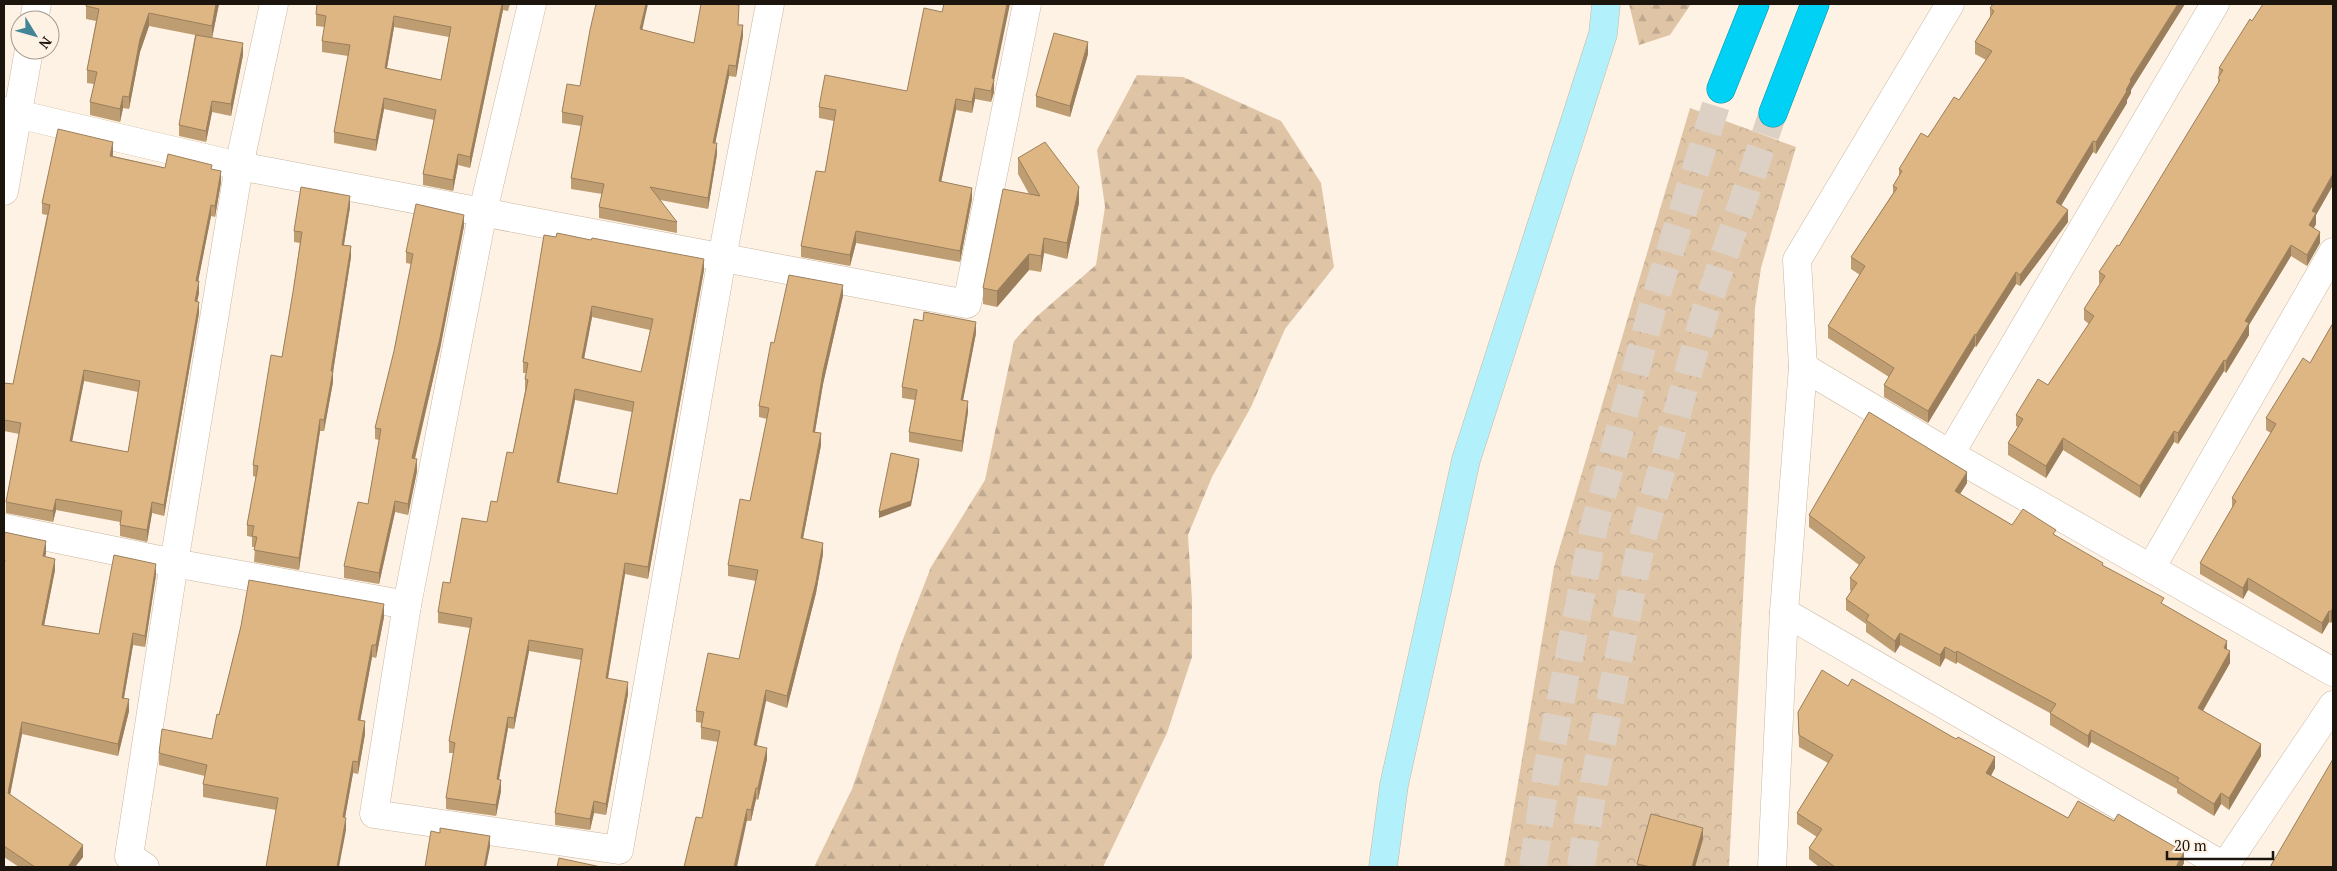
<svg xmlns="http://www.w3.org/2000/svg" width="2337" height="871" font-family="'PT Serif',serif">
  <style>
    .forest { fill: url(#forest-firs) }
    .park { fill: url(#park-crowns) }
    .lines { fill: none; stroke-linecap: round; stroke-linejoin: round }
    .highway-tunnel { stroke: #dcd1c4; stroke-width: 28; stroke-dasharray: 28 14; stroke-linecap: butt }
    .street-casing { stroke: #cab7a0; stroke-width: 29 }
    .secondary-casing { stroke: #cab7a0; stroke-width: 29 }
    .highway-casing { stroke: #0a8fa4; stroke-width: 29 }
    .street { stroke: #fff; stroke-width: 28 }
    .secondary { stroke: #b2f1fc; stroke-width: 28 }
    .highway { stroke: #00d1f5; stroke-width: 28 }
    .wall { fill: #be9d72; fill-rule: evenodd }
    .shaded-wall { fill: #9b7f5c }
    .building { fill: #ddb684; stroke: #9b7f5c; fill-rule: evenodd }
  </style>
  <defs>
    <pattern id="forest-firs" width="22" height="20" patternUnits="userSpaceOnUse" patternTransform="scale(1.25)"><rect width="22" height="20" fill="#dfc5a6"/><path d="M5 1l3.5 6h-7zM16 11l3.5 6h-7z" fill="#bfa88e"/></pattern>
    <pattern id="park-crowns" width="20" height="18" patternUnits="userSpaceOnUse" patternTransform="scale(1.25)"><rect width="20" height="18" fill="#dfc5a6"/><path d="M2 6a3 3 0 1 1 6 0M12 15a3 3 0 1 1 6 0" fill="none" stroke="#bfa88e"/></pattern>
  </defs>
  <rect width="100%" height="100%" fill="#fef2e4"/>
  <g class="forest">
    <path d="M1629,4H1691L1670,35L1639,45Z"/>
    <path d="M1137,75L1183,77L1281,121L1321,183L1334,267L1285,329L1251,407L1212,477L1188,535L1192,600V657L1167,733L1103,867H814L852,789L900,647L931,567L985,480L1014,341L1036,317L1096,265L1105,207L1097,150Z"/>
  </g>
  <path class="park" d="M1690,108L1796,147L1761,268L1755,308L1748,503L1729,867H1504L1554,567Z"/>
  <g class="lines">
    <g class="highway-tunnel">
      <path d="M1533,867L1547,771L1594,527L1652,309L1721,89"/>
      <path d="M1581,867L1594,783L1641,544L1705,312L1773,113"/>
    </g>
    <defs>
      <g id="street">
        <path d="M532,4L483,211L407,605L374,814L619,850L722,258L770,4"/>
        <path d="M34,20L37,4"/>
        <path d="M4,111L239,166L967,304L1027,4"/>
        <path d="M4,191L29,50"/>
        <path d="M1803,367L1950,454L2333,672"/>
        <path d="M1950,454L2215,4"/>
        <path d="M4,528L174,563L407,605"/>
        <path d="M2151,568L2333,252"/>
        <path d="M1784,612L2224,866"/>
        <path d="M145,867L129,856L174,563L239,166L274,4"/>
        <path d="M1772,867L1784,612L1803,367L1797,260L1950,4"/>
        <path d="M2224,867L2333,705"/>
      </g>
      <path id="secondary" d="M1383,867L1394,785L1466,460L1603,34L1606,4"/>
      <g id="highway">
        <path d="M1721,89L1755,4"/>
        <path d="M1773,113L1815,4"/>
      </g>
    </defs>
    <use href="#street" class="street-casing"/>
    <use href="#secondary" class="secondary-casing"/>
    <use href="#highway" class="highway-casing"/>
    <use href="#street" class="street"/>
    <use href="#secondary" class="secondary"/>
    <use href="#highway" class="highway"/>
  </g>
  <g class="wall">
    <path d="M86,4H219L212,38L243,55L231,116L212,112L206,142L179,136V125L195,35L149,26L140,52L129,109L123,108L120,122L90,115V102L94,84L87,83V70L96,21L86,19Z"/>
    <path d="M317,4H510L508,11L503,10L470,168L458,165L453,191L423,185V174L434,120L384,109L376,151L334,143V132L348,56L322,52V41L325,27L316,26V14ZM394,27L449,37L441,80L387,68Z"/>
    <path d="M1993,4H2185L2131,90V93L2127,100V103L2096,154L2093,152L2061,206L2068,222L2020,286L2016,284L1976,347L1975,346L1928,423L1884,397V385L1889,377L1828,338V326L1860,275L1851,269V257L1893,193V186L1899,176V169L1959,100L1986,60L1975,54V42L1990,17V8Z"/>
    <path d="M2333,4V185L2316,215V224L2314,228L2320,243L2307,266L2291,256L2249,325V335L2226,373L2224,371L2178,444L2174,442L2140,498L2063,450L2046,478L2008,455V443L2018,427L2016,426V415L2048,385L2089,324L2084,320V309L2100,284L2099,283V272L2119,246L2218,84L2219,68L2252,21Z"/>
    <path d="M739,25L743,36L736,77L729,76L715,143L717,154L708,209L660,200L677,222V233L599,218V207L602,194L571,189V178L581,126L562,123V112L580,86L642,30L694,43Z"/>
    <path d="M1088,54L1070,117L1036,107V96Z"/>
    <path d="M994,81V92L991,102L975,99L972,113L956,110L941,182L972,199L960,262L856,243L850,266L801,257V246L825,172L834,121L819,118V107L907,91Z"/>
    <path d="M113,153V156L165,168L212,169L221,182L215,217L211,216L198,281L199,293L197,301L199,313L164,516L152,513L147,542L120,536V522L56,510L53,522L6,513V502L19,434L4,431V383L13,384L47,215L42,214V203ZM84,381L138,392L128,452L72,441Z"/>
    <path d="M1018,158L1079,203L1067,259L1044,253L1041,272L1029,270L997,307L983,304V288L1029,194L1018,174Z"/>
    <path d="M350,207L344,245L351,257L333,372V382L324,431H320L299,570L254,562L255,547H252V537L247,536V525L256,477L253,476V465L282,357L293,292L300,243L294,242V231Z"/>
    <path d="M464,226L440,349L415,459L417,471L408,515L395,512L379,584L344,578V566L368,504L379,440L375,439V428L394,351L411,264L406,263V252Z"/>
    <path d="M544,235L704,270L648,579L625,574L608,679L628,694L606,815L594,813L590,830L555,825V813L581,660L529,651L514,729L508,728L499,779L501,791L496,816L446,809V798L454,753H449V741L470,628L438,623V612L450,583L487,522L497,502L513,453L525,391V379L526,373H523V362ZM592,317L650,330L641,372L584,359ZM575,400L632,412L617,494L559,483Z"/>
    <path d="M843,296L823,384L815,432L821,445L803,538L823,554L816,593L787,708L766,701L757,745L767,759L758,800L756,799L751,821L702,818L718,742L701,739V727L702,723L696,722V711L739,659L756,581L728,576V565L750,501L767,419L759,417V406L774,343Z"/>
    <path d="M2333,323V619L2331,623L2329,622L2322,634L2248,590L2243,599L2200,574V563L2232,508V498L2271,433L2266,430V418L2310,363Z"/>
    <path d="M976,333L963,400L968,412L962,452L909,442V432L915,400L902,398V387Z"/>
    <path d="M1967,483L1960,494L2012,525L2056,536L2164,605L2227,649L2230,663L2203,711L2261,756L2229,810L2221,804L2214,816L2177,793V789L2091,742L2088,748L2050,725V713L1957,662L1956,664L1945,658L1940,667L1900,645L1895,653L1866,632V624L1846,610V599L1851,591L1850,590V578L1859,565L1809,527V515Z"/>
    <path d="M4,532L46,553L45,556L55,570L44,625L99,634L156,575L145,647L133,645L124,698L129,711L118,756L22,734L10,795L83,857L75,867H19L4,857Z"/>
    <path d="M384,617L376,658L372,657L360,721L365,734L358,774L353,773L345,817L346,830L276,810L203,797V784L205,776L159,765V753L212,739L219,715L241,626Z"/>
    <path d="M1848,686L1995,768L1991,776L2068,818L2184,863L2182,867H1819L1809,859V848L1817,837L1797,824V813L1828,763L1799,747L1798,712Z"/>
    <path d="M1703,839L1695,867H1637V864Z"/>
  </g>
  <g class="shaded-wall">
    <path d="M216,4H219L212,38V26Z"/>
    <path d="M502,4H503V10L470,168V157Z"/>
    <path d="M646,4H648L640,40V29Z"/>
    <path d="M1007,4H1010L994,81V92L991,102L992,78Z"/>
    <path d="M2178,4H2185L2131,90V93L2127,100V103L2096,154V142L2126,90L2130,80Z"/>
    <path d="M149,13V26L140,52L129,109V97L140,39Z"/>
    <path d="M394,16V27L385,79V68Z"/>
    <path d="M743,25V36L736,77V66Z"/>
    <path d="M1088,42V54L1070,117V106Z"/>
    <path d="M243,43V55L231,116V104Z"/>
    <path d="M729,65V76L713,154V143Z"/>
    <path d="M975,88V99L972,113V102Z"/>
    <path d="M123,96V108L120,122V109Z"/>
    <path d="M384,98V109L376,151V140Z"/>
    <path d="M956,99V110L939,192V181Z"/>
    <path d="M212,101V112L206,142V131Z"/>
    <path d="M2093,141V152L2056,214V202Z"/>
    <path d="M113,142V153L110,167V156Z"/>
    <path d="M717,143V154L708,209V198Z"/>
    <path d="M458,154V165L453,191V180Z"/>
    <path d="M221,171V182L215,217V206Z"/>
    <path d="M2333,174V185L2316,215V224L2309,236V225L2312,211Z"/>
    <path d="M1079,187V203L1067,259V243Z"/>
    <path d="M972,188V199L960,262V251Z"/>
    <path d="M350,196V207L342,256V245Z"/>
    <path d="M211,205V216L196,292V281Z"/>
    <path d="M2068,210V222L2020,286V275Z"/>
    <path d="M464,215V226L440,349L412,470V458Z"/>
    <path d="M856,231V243L850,266V255Z"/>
    <path d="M2320,232V243L2307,266V255Z"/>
    <path d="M1044,238V253L1041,272V256Z"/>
    <path d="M2291,245V256L2249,325V335L2226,373V361L2245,321Z"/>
    <path d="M351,246V257L333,372V382L324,431V420Z"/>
    <path d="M1029,254V270L997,307V291Z"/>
    <path d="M704,259V270L648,579V567Z"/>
    <path d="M2016,272V284L1976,347V335Z"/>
    <path d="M199,281V293L195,312V301Z"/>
    <path d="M843,285V296L823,384L813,443V432L823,372Z"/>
    <path d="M199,302V313L164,516V505Z"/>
    <path d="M592,306V317L582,369V358Z"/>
    <path d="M976,322V333L961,411V400Z"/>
    <path d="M1975,334V346L1928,423V411Z"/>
    <path d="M2224,360V371L2178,444V433Z"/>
    <path d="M84,370V381L70,452V441Z"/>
    <path d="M575,389V400L557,493V482Z"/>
    <path d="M968,401V412L962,452V441Z"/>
    <path d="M320,419V431L299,570V558Z"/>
    <path d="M2174,431V442L2140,498V486Z"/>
    <path d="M821,433V445L801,549V538Z"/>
    <path d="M2063,438V450L2046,478V466Z"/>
    <path d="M417,459V471L408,515V504Z"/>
    <path d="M919,459V465L911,506L879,518V512Z"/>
    <path d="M1967,472V483L1955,502V491Z"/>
    <path d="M56,499V510L53,522V511Z"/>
    <path d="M395,501V512L379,584V573Z"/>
    <path d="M152,502V513L147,542V530Z"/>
    <path d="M46,541V553L43,567V556Z"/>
    <path d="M823,543V554L816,593L787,708V696Z"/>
    <path d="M55,559V570L42,636V625Z"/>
    <path d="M625,563V574L606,689V678Z"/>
    <path d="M156,564V575L145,647V636Z"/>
    <path d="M2248,578V590L2243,599V588Z"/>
    <path d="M384,604V617L376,658V645Z"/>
    <path d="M2333,607V619L2331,623V612Z"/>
    <path d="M2329,611V622L2322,634V623Z"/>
    <path d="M133,633V645L122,709V698Z"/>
    <path d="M1900,633V645L1895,653V641Z"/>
    <path d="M529,640V651L514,729V718Z"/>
    <path d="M2227,641V653L2224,648Z"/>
    <path d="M372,645V657L358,733V720Z"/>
    <path d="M1945,647V658L1940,667V655Z"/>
    <path d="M1957,651V662L1956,664V653Z"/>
    <path d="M2230,651V663L2198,719V708Z"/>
    <path d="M628,682V694L606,815V804Z"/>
    <path d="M766,690V701L754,756V745Z"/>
    <path d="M129,699V711L118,756V744Z"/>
    <path d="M508,717V728L497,790V779Z"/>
    <path d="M365,721V734L358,774V762Z"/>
    <path d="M22,722V734L8,805V793Z"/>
    <path d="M2091,730V742L2088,748V736Z"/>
    <path d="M2261,744V756L2229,810V798Z"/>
    <path d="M767,748V759L758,800V788Z"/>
    <path d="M1995,757V768L1986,784V773Z"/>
    <path d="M353,761V773L343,829V817Z"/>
    <path d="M501,780V791L496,816V805Z"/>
    <path d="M756,788V799L751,821V810Z"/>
    <path d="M2221,793V804L2214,816V804Z"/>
    <path d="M594,801V813L590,830V819Z"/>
    <path d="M747,809V820L737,867H734Z"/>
    <path d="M346,818V830L339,867H337Z"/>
    <path d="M1703,828V839L1695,867H1692Z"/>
    <path d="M490,836V847L486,867H484Z"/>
    <path d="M83,845V857L75,867H68Z"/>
    <path d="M2184,852V863L2182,867H2176Z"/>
  </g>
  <g class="building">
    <path d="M86,4H216L212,26L149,13L140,39L129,97L123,96L120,109L90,102L97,72L87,70L99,9L86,6Z"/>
    <path d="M317,4H502L470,157L458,154L453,180L423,174L436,110L384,98L376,140L334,132L350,45L322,41L326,16L316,14ZM394,16L451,27L441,80L385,68Z"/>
    <path d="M596,4H646L640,29L694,43L701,4H730L739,5L738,25H743L736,66L729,65L713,143H717L708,198L650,187L677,222L599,207L604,184L571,178L583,116L562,112L567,84L580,86L590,30Z"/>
    <path d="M944,4H1007L992,78L994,80L991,91L975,88L972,102L956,99L939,181L972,188L960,251L856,231L850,255L801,246L816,171L825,172L836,110L819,107L825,75L907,91L924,8L942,12Z"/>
    <path d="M1993,4H2178L2130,80L2131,81L2126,90L2127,91L2096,142L2093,141L2056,202L2068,210L2020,275L2016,272L1976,335L1975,334L1928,411L1884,385L1894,368L1828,326L1865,266L1851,257L1897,188L1893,186L1902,171L1899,169L1921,133L1928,137L1954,97L1959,100L1992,51L1975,42L1994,11L1990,8Z"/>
    <path d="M2263,4H2333V174L2312,211L2316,213L2309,225L2320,232L2307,255L2291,245L2245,321L2249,323L2226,361L2224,360L2178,433L2174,431L2140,486L2063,438L2046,466L2008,443L2023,419L2016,415L2038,379L2048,385L2094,316L2084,309L2105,276L2099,272L2117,245L2119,246L2220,80L2218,78L2223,70L2219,68L2250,19L2252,21Z"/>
    <path d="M1054,33L1088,42L1070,106L1036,96Z"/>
    <path d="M196,35L243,43L231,104L212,101L206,131L179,125Z"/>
    <path d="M58,129L113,142L110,156L165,168L168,154L212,165L211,169L221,171L215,206L211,205L196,281H199L195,301L199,302L164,505L152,502L147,530L120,525L122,511L56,499L53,511L6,502L21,423L4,420V383L13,384L50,205L42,203ZM84,370L140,381L128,452L70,441Z"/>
    <path d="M1045,142L1079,187L1067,243L1044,238L1041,256L1029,254L997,291L983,288L1003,189L1040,196L1018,158Z"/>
    <path d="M301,187L350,196L342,245L351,246L331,371H333L324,420L320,419L299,558L254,550L257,537L252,536L254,526L247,525L258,466L253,465L271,355L282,357L293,292L302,232L294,231Z"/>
    <path d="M416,204L464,215L440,338L412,458L417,459L408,504L395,501L379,573L344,566L358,502L368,504L381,429L375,428L394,351L413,254L406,252Z"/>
    <path d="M557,233L591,240L592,238L704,259L648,567L625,563L606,678L628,682L606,804L594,801L590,819L555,813L583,649L529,640L514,718L508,717L497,779L501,780L496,805L446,798L455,743L449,741L472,618L438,612L443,582L450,583L462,518L487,522L491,501L497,502L507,452L513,453L528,380L525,379L528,363L523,362L544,235L556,237ZM592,306L653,319L641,372L582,358ZM575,389L634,402L617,494L557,482Z"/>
    <path d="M789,275L843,285L823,372L813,432L821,433L801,538L823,543L816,582L787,696L766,690L754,745L767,748L758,788H756L751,810L747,809L734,867H684L696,817L702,818L720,731L701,727L704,712L696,711L708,653L739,659L758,570L728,565L740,499L750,501L769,408L759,406L771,342L774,343Z"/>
    <path d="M924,312L976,322L961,400L968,401L962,441L909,432L917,390L902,387L914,319L923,321Z"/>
    <path d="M2333,323V607L2331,612L2329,611L2322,623L2248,578L2243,588L2200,563L2236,501L2232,498L2276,424L2266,418L2303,358L2310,363Z"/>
    <path d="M1869,412L1967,472L1955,491L2012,525L2023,509L2056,530L2053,534L2103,563L2102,565L2164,598L2161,603L2227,641L2224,648L2230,651L2198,708L2261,744L2229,798L2221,793L2214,804L2177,781L2179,778L2091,730L2088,736L2050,713L2056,704L1957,651L1956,653L1945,647L1940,655L1900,633L1895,641L1866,620L1869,615L1846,599L1857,583L1850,578L1865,557L1809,515Z"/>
    <path d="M891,453L919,459L911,501L879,512Z"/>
    <path d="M4,532L46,541L43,556L55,559L42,625L99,634L114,555L156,564L145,636L133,633L122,698L129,699L118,744L22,722L8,793L83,845L68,867H35L4,846V565L5,560L4,559Z"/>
    <path d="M249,580L384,604L376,645H372L358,720L365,721L358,762L353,761L343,817L346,818L337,867H266L278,798L203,784L207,765L159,753L162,729L212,739L217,714L219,715L241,626Z"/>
    <path d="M1822,670L1848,686L1852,679L1956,739L1958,737L1995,757L1986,773L2068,818L2078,801L2114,821L2118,814L2184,852L2176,867H1835L1809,848L1822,829L1797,813L1833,755L1799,735L1798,712Z"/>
    <path d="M2333,759V867H2270Z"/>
    <path d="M1651,814L1703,828L1692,867H1651L1637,864Z"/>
    <path d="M440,828L490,836L484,867H425L431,831L440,833Z"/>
    <path d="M559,858L601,867H557Z"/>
  </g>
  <rect width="2337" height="871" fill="none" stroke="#1c150d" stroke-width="10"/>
  <g transform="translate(35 35) rotate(127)"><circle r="24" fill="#fef2e4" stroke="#a49a8e"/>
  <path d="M0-4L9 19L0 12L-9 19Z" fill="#428596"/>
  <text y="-8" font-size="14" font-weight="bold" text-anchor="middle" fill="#1c150d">N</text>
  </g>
  <path d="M2167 851v8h106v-8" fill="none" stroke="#1c150d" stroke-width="2.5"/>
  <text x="2174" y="851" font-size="15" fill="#1c150d" stroke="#fef2e4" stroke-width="4" paint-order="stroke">20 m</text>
</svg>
